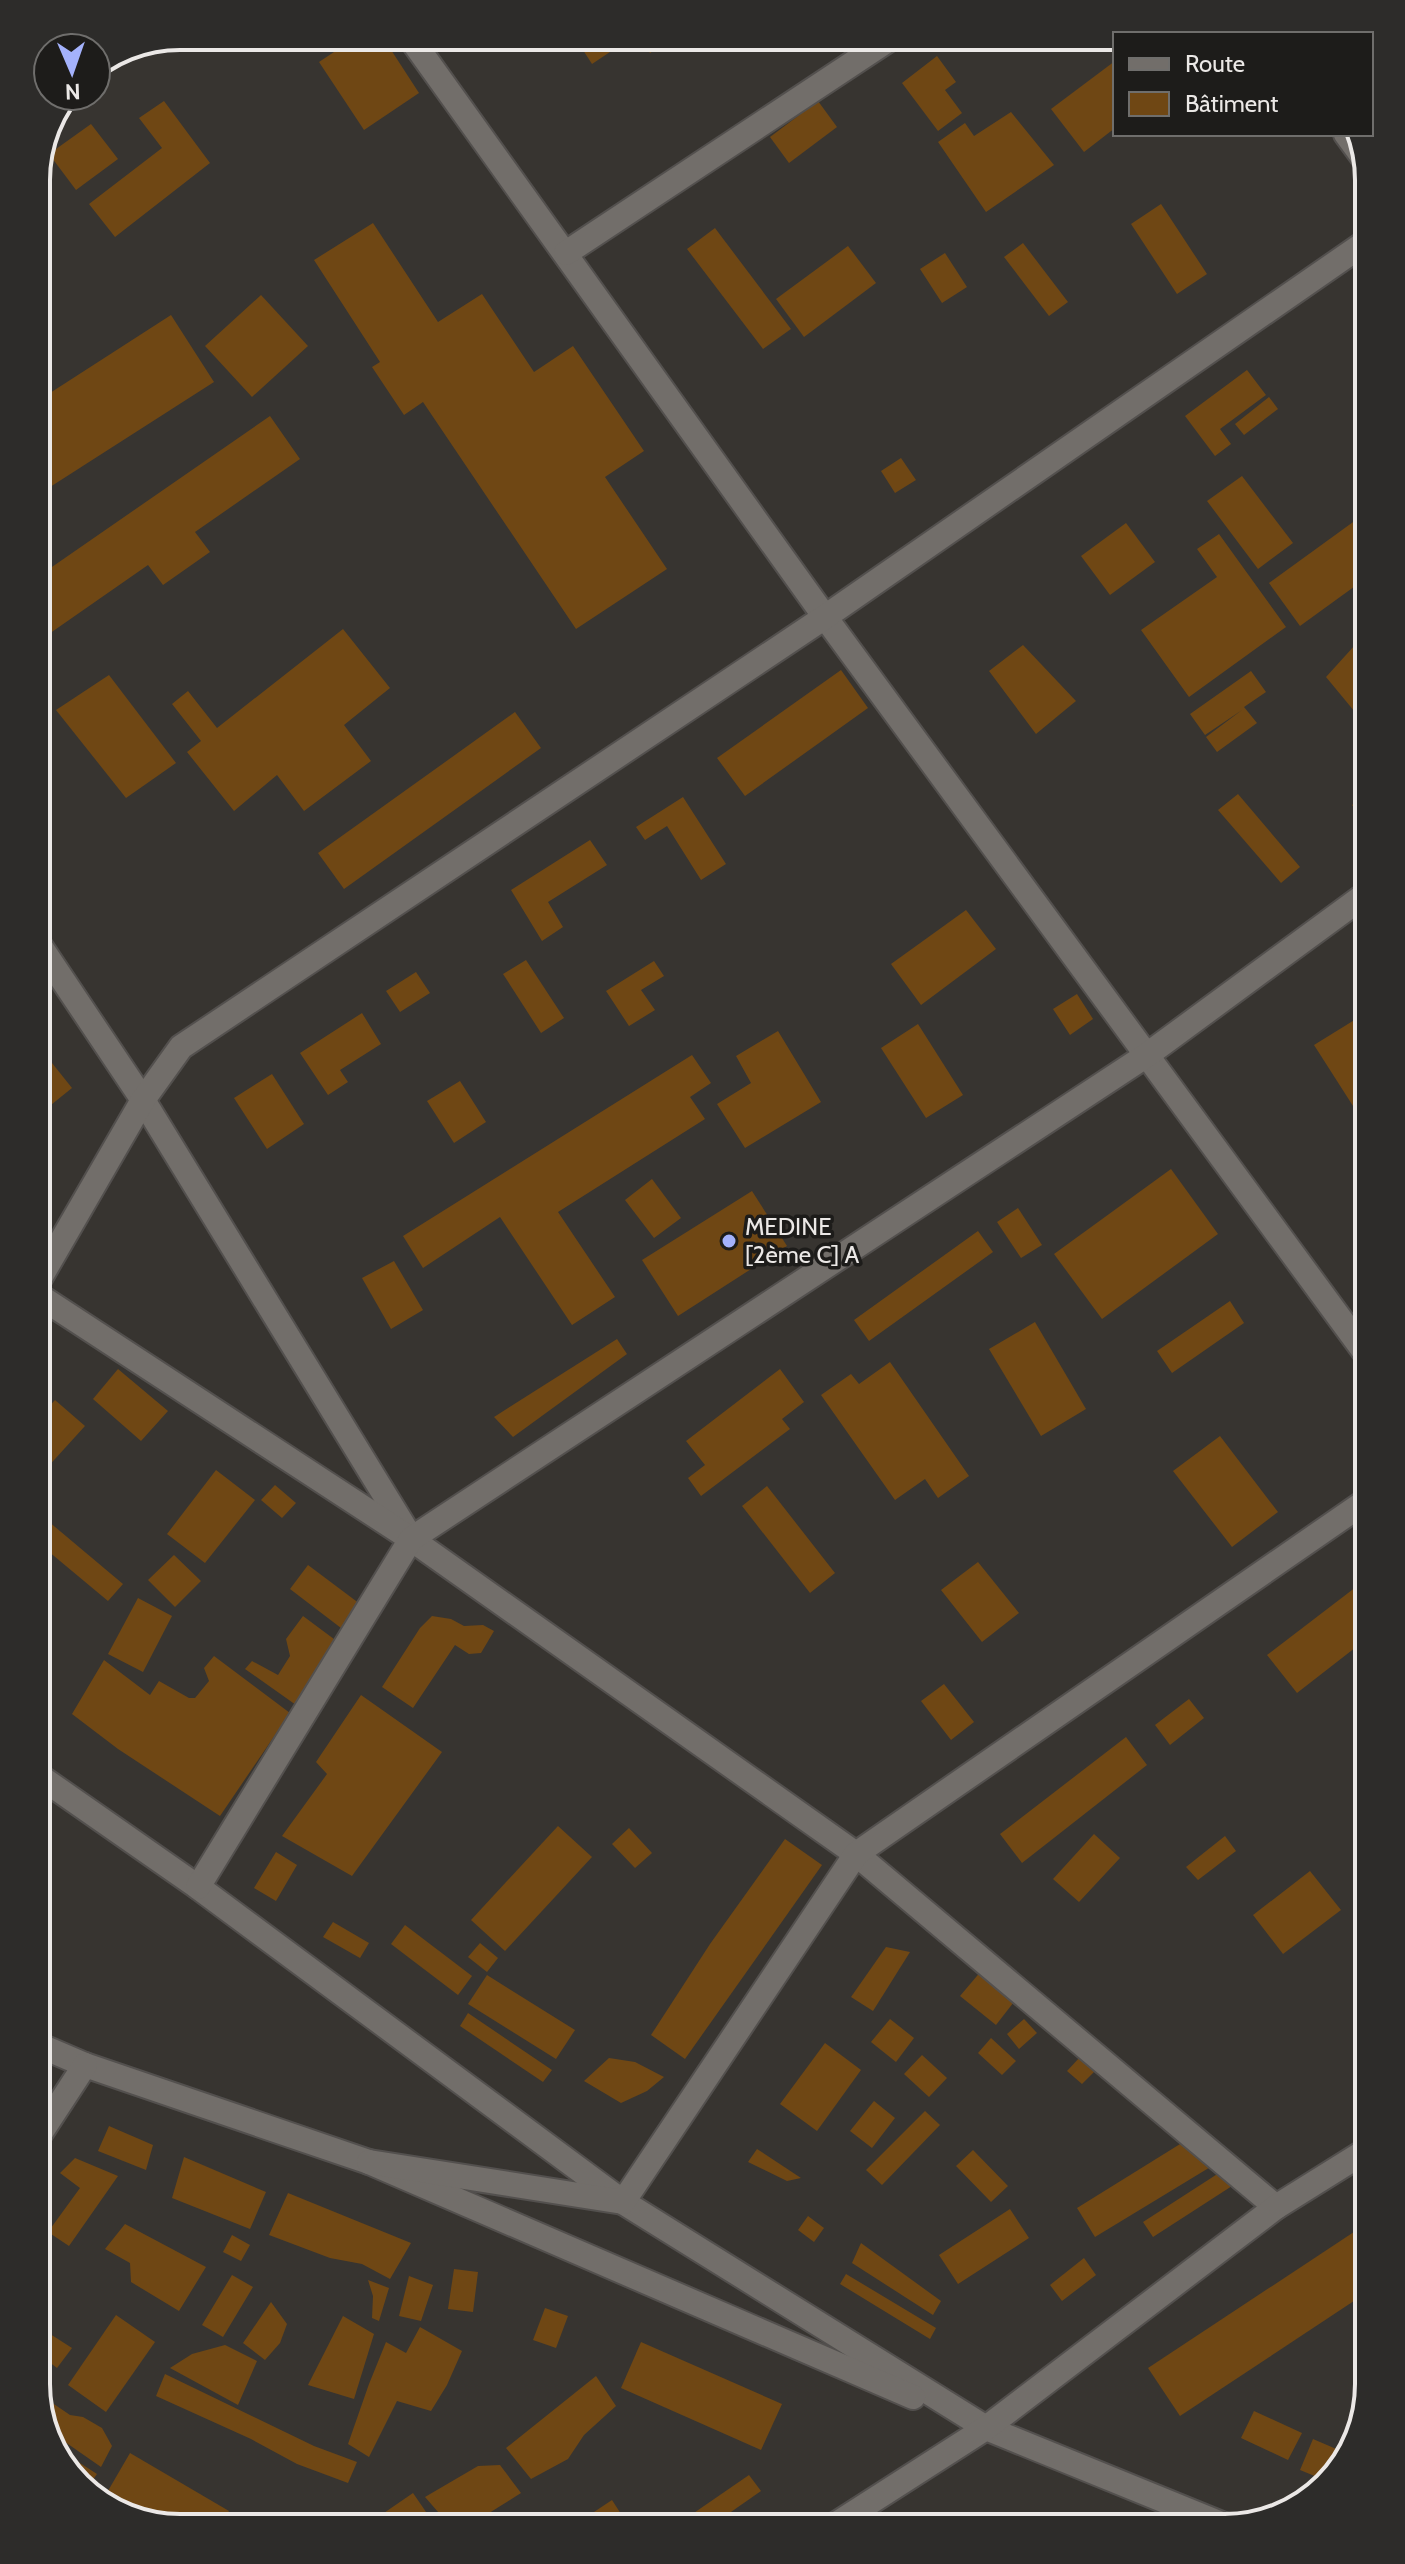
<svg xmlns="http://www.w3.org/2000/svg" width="1405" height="2564" font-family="Cabin,sans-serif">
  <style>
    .building { fill: #6f4714 }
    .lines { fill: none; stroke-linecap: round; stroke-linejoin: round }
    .minor-casing { stroke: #53504e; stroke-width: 28 }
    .minor { stroke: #726e6a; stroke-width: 24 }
    .poi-dot { fill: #a4b2fc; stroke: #1d1c1a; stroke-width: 3 }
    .labels { text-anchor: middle; stroke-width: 7; stroke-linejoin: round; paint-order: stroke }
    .poi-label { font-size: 24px; fill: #ebe8e6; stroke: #1d1c1a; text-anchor: start }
    .rim { fill: none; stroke: #ebe8e6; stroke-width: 4 }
  </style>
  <rect width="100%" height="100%" fill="#373430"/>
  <g class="building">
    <path d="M358,36H382L419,93L364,130L319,62Z"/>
    <path d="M574,36H634L592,64Z"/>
    <path d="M639,36H675L650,53Z"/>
    <path d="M937,56L956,82L945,90L962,113L938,131L902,83Z"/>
    <path d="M1115,61V128L1084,152L1051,109Z"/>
    <path d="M164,101L210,163L115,237L89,204L162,148L139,118Z"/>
    <path d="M818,101L837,127L789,163L770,137Z"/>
    <path d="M1011,112L1054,165L986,212L938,142L965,123L974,136Z"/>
    <path d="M91,124L118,159L76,190L49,154Z"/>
    <path d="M1161,204L1207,274L1177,294L1131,224Z"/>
    <path d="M373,223L438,322L482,294L534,372L573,346L644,451L605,477L667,569L576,629L423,402L404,415L372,367L380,362L314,260Z"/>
    <path d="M715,228L791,329L763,349L687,249Z"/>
    <path d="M1023,243L1068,302L1049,316L1004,257Z"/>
    <path d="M848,246L876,283L804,337L776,299Z"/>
    <path d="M945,253L967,287L942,303L920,269Z"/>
    <path d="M261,295L308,346L252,397L205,346Z"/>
    <path d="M171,315L214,382L36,496V402Z"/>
    <path d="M1247,370L1266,395L1220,429L1231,444L1215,456L1185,416Z"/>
    <path d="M1269,397L1278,409L1244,435L1235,424Z"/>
    <path d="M270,416L300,459L195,532L210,552L163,585L148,565L36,643V578Z"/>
    <path d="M901,458L916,480L895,493L881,471Z"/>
    <path d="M1242,476L1293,543L1258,569L1207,501Z"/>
    <path d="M1360,517L1369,530V576L1300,626L1269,583Z"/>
    <path d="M1126,523L1155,562L1110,595L1081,556Z"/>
    <path d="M1219,534L1286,627L1189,697L1141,630L1217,577L1197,549Z"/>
    <path d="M343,629L390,688L344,725L371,761L304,811L277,775L234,811L187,752L201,741L172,704L188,691L217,728Z"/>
    <path d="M1023,645L1076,701L1036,734L989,671Z"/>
    <path d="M1355,645L1369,661V729L1326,677Z"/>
    <path d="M841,670L868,708L745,796L717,758Z"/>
    <path d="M1251,671L1266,692L1244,707L1257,723L1217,752L1206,737L1242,710L1205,735L1190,714Z"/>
    <path d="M109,675L176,763L126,798L56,710Z"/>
    <path d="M515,712L541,748L344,889L318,853Z"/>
    <path d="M1369,793V827L1352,805Z"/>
    <path d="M1238,794L1300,867L1281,883L1218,810Z"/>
    <path d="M683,797L726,864L701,880L667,826L645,840L636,827Z"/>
    <path d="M590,840L607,865L548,902L563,927L542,941L511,890Z"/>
    <path d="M966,910L996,949L921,1005L891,964Z"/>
    <path d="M526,960L564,1018L541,1033L503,974Z"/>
    <path d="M654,961L664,976L641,990L655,1010L629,1026L606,991Z"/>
    <path d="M416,972L430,993L400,1012L386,991Z"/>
    <path d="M1077,994L1093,1019L1070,1035L1053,1009Z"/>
    <path d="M1369,1011V1131L1314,1045Z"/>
    <path d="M362,1013L381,1044L340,1070L348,1082L328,1095L300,1053Z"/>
    <path d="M918,1024L963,1095L926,1118L881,1048Z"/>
    <path d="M778,1031L821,1102L745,1148L717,1104L751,1083L736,1056Z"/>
    <path d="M36,1043L72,1088L36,1117Z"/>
    <path d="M692,1055L711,1083L690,1097L705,1119L558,1212L615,1297L572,1325L500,1217L423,1268L403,1236Z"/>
    <path d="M272,1074L304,1124L267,1149L234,1098Z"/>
    <path d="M460,1081L486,1122L454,1143L427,1101Z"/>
    <path d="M1171,1169L1218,1234L1102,1319L1054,1254Z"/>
    <path d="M652,1179L681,1218L654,1238L625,1200Z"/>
    <path d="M752,1191L787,1246L678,1316L642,1260Z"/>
    <path d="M1018,1208L1042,1245L1021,1258L997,1222Z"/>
    <path d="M978,1231L993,1252L869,1341L854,1320Z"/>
    <path d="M394,1261L423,1310L391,1329L362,1278Z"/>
    <path d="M1230,1301L1244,1323L1172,1373L1157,1351Z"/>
    <path d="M1035,1322L1086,1409L1041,1436L989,1349Z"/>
    <path d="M617,1339L627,1354L513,1437L494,1417Z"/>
    <path d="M890,1362L969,1476L938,1498L925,1479L895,1500L821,1395L851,1374L859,1384Z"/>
    <path d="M118,1369L168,1411L141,1441L93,1399Z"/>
    <path d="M780,1369L804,1402L782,1419L790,1429L701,1496L688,1478L705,1465L686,1441Z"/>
    <path d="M55,1400L85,1426L45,1470L36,1461V1421Z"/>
    <path d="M1220,1436L1278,1512L1232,1547L1173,1471Z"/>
    <path d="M216,1470L255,1500L205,1563L167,1534Z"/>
    <path d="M275,1485L296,1503L282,1518L261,1500Z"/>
    <path d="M767,1486L835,1573L810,1593L742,1506Z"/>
    <path d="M48,1521L123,1584L108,1601L36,1541V1534Z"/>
    <path d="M174,1555L201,1581L175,1607L148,1580Z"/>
    <path d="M978,1562L1019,1613L982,1642L941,1590Z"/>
    <path d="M308,1565L360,1604L341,1628L290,1589Z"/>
    <path d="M1369,1577V1637L1297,1693L1267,1655Z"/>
    <path d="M138,1598L172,1616L143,1672L108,1654Z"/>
    <path d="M303,1616L342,1645L296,1705L245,1669L252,1661L278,1675L290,1656L286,1639Z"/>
    <path d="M432,1616L451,1619L464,1626L483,1625L494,1631L481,1653L469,1654L455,1645L413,1708L382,1687L420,1628Z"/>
    <path d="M214,1656L290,1713L220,1816L118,1749L72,1714L104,1660L150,1695L159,1681L189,1698H195L209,1681L204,1668Z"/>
    <path d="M944,1684L974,1722L951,1740L921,1701Z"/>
    <path d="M361,1695L442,1752L352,1876L282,1836L327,1774L316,1762Z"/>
    <path d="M1189,1699L1204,1718L1170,1745L1155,1725Z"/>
    <path d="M1126,1737L1147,1765L1022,1863L1000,1834Z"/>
    <path d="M558,1826L592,1857L505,1951L471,1920Z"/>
    <path d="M629,1828L652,1853L635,1868L612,1844Z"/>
    <path d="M1094,1834L1120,1858L1079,1902L1053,1879Z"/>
    <path d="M1225,1836L1236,1851L1198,1880L1186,1867Z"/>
    <path d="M785,1839L822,1865L685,2059L651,2035L710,1944Z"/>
    <path d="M276,1852L297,1865L276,1901L254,1888Z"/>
    <path d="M1310,1871L1341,1910L1283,1954L1253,1915Z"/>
    <path d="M333,1922L369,1943L360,1958L323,1937Z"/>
    <path d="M405,1925L472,1976L458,1995L391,1944Z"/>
    <path d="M480,1943L498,1958L487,1972L468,1957Z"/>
    <path d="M886,1947L910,1952L873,2011L851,1997Z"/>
    <path d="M982,1970L1017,1998L996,2025L960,1996Z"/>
    <path d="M487,1975L575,2030L556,2059L468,2004Z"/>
    <path d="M468,2013L552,2070L543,2082L460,2026Z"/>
    <path d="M890,2019L914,2038L896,2062L871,2042Z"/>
    <path d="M1024,2019L1037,2033L1019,2049L1007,2034Z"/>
    <path d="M991,2038L1016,2061L1002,2075L978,2053Z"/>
    <path d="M825,2043L861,2070L817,2131L780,2104Z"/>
    <path d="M922,2055L947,2078L929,2097L904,2074Z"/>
    <path d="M1081,2056L1096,2070L1082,2084L1067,2071Z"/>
    <path d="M609,2058L635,2062L664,2077L647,2091L621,2103L584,2081Z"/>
    <path d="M874,2101L895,2118L872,2148L850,2131Z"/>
    <path d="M925,2111L940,2125L882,2185L866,2170Z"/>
    <path d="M109,2126L153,2145L146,2170L98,2151Z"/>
    <path d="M1193,2136L1212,2166L1095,2237L1077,2208Z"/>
    <path d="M757,2149L801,2178L787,2181L748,2162Z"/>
    <path d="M973,2150L1008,2186L991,2202L956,2166Z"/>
    <path d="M184,2157L266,2192L250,2229L172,2198Z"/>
    <path d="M75,2158L118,2176L69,2246L48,2232L80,2188L60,2173Z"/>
    <path d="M1222,2171L1232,2186L1153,2237L1143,2222Z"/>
    <path d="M288,2193L411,2243L390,2279L362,2264L330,2258L269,2235Z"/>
    <path d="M1010,2209L1029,2238L958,2284L939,2255Z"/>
    <path d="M808,2216L824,2228L814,2242L798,2230Z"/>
    <path d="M1369,2222V2291L1180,2416L1148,2368Z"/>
    <path d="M125,2224L206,2267L179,2311L131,2282L130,2263L105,2249Z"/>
    <path d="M232,2235L250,2245L241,2261L223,2252Z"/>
    <path d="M861,2243L941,2301L933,2315L852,2263Z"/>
    <path d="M1084,2258L1096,2275L1062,2301L1050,2285Z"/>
    <path d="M454,2269L478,2272L473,2312L448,2309Z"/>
    <path d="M846,2274L936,2328L930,2339L840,2284Z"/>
    <path d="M232,2275L253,2287L223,2337L202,2325Z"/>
    <path d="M409,2276L433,2285L421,2321L399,2316Z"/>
    <path d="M368,2280L389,2288L379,2321L372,2318L373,2296Z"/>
    <path d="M271,2302L287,2324L280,2343L265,2360L243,2343Z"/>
    <path d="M545,2308L568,2316L556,2348L533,2340Z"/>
    <path d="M116,2315L155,2342L106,2412L68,2385Z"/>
    <path d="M343,2316L374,2334L354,2399L308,2385Z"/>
    <path d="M36,2325L72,2348L57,2368L36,2352Z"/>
    <path d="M420,2327L462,2351L447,2385L431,2411L397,2401L369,2457L348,2444L369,2384L386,2342L406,2353Z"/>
    <path d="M641,2342L782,2404L761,2450L621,2388Z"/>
    <path d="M225,2345L257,2361L238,2405L170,2368L192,2354Z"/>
    <path d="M165,2374L314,2446L357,2462L348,2483L297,2464L251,2439L156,2396Z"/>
    <path d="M596,2376L616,2406L584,2435L568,2459L531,2479L506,2448Z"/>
    <path d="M45,2398L70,2415L83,2417L102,2428L112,2446L101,2467L45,2428L40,2404Z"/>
    <path d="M1254,2411L1302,2433L1288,2460L1241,2438Z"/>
    <path d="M1313,2439L1348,2454L1344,2464L1321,2484L1322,2479L1300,2470Z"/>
    <path d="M52,2445L97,2474L87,2488L82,2481Z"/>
    <path d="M130,2453L229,2511L219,2528H172L143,2518L105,2496Z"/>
    <path d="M500,2465L521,2493L465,2528H452L425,2497L478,2466Z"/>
    <path d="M749,2475L761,2491L708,2528H672Z"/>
    <path d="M413,2493L437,2528H362Z"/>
    <path d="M612,2500L630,2528H570Z"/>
  </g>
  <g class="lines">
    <defs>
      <g id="minor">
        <path d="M409,36L825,617L1369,1358"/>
        <path d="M1346,134L1365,160"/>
        <path d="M566,253L894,36"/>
        <path d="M36,940L143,1100L408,1533"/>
        <path d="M36,1285L143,1100L181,1047L825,617L1369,240"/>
        <path d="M36,1294L411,1539L856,1854L1276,2207"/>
        <path d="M36,1774L198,1887L623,2202L986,2428L1229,2527"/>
        <path d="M198,1887L411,1539L1147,1055L1369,892"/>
        <path d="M36,2044L85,2065L369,2162L913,2397"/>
        <path d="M36,2140L85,2065"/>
        <path d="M369,2162L623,2202L856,1854L1369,1499"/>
        <path d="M830,2528L986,2428L1276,2207L1369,2149"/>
      </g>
    </defs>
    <use href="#minor" class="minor-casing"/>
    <use href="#minor" class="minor"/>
  </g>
  <circle class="poi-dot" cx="729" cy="1241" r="8"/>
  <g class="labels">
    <g class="poi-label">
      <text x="745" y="1235">MEDINE<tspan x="745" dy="28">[2ème C] A</tspan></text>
    </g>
  </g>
  <path d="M0 0H1405V2564H0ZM180 50H1225A130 130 0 0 1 1355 180V2384A130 130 0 0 1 1225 2514H180A130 130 0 0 1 50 2384V180A130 130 0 0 1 180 50Z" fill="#2d2c2a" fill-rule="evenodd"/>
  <path class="rim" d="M180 50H1225A130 130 0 0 1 1355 180V2384A130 130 0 0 1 1225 2514H180A130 130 0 0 1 50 2384V180A130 130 0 0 1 180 50Z"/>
  <rect x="1113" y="32" width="260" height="104" fill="#1d1c1a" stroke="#6f6e6c" stroke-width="2"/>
  <rect x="1129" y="58" width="40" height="12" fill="#726e6a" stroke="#6f6e6c" stroke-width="2"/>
  <text x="1185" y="72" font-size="24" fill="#ebe8e6">Route</text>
  <rect x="1129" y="92" width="40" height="24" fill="#6f4714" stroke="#6f6e6c" stroke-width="2"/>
  <text x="1185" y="112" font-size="24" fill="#ebe8e6">Bâtiment</text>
  <g transform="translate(72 72) rotate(178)"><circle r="38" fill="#1d1c1a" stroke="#6f6e6c" stroke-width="2"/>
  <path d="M0-6L14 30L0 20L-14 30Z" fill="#a4b2fc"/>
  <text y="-12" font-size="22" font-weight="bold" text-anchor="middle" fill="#ebe8e6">N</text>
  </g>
</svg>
